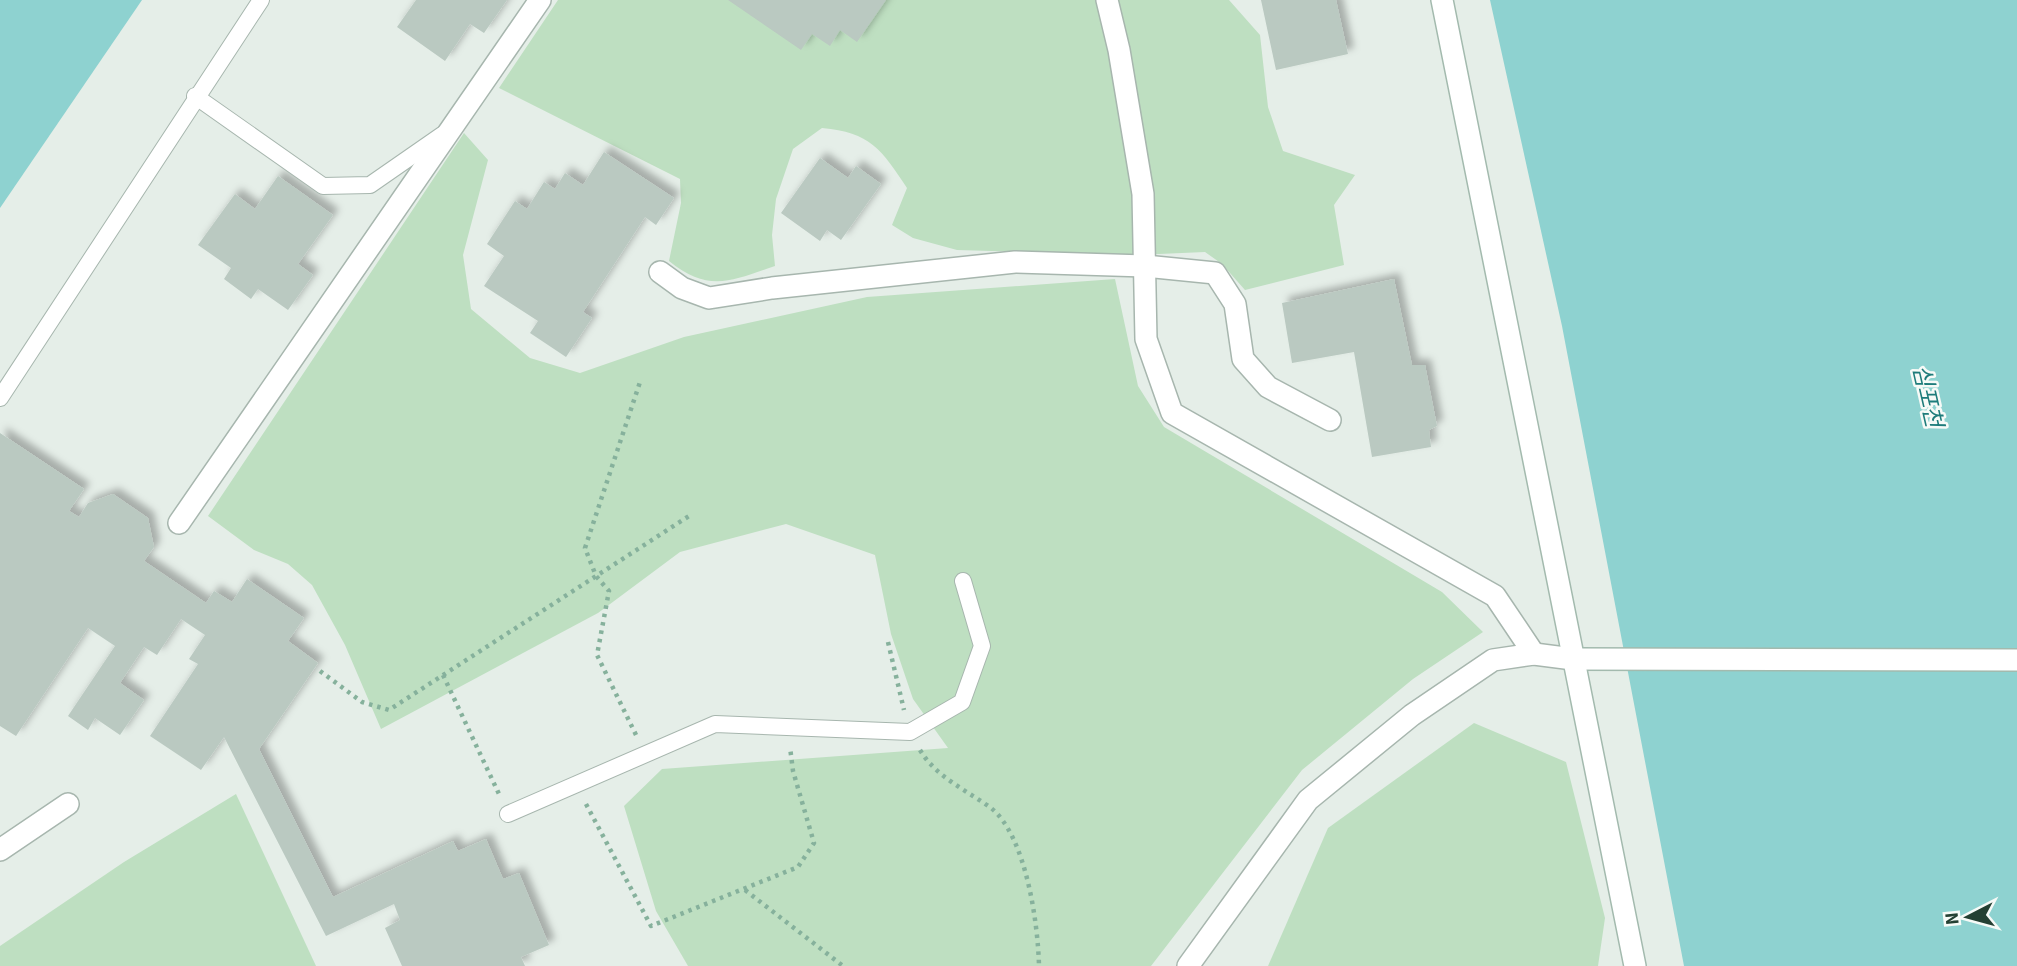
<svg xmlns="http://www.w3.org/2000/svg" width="2017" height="966" font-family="'Source Sans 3','Noto Sans KR',sans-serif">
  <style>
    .green { fill: #bedfc1 }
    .water { fill: #8ed2d0 }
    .building { fill: #bac9c1; filter: url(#shadow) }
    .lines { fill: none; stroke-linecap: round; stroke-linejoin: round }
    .lane-casing { stroke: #a7b6ae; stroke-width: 18 }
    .street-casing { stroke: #a7b6ae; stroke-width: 24 }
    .secondary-casing { stroke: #a3baae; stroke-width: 24 }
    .path { stroke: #86b19c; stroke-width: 4.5; stroke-dasharray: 3.5 5; stroke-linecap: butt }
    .lane { stroke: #fff; stroke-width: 16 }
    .street { stroke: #fff; stroke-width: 21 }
    .secondary { stroke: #fff; stroke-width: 21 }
    .labels { text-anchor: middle; stroke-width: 5; stroke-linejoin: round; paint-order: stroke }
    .water-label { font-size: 23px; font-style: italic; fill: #1e7c7b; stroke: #f6faf7 }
  </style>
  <defs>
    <filter id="shadow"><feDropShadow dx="6" dy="-6" stdDeviation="3.5" flood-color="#0004"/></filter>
  </defs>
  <rect width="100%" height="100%" fill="#e5eee8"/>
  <g class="green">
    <path d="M558,0H1229L1260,35L1268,107L1283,151L1355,175L1334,205L1344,265L1245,290L1222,264L1205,252L1136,255L957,250L913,238L892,225L907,188C882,150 870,132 822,128L793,149L776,199L772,235L775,266C731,281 709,293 669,261L681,203L680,179L499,88Z"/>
    <path d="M464,133L488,160L463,255L471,309L530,358L580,373L684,337L867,297L1115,279L1138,386L1164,427L1442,592L1483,632L1413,679L1302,770L1151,966H688L656,911L624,806L662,769L948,748L913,699L891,634L875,555L786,524L680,552L598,613L381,729L345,645L312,585L288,564L254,550L208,516Z"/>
    <path d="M1474,723L1566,762L1605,918L1598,966H1268L1328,828Z"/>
    <path d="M236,794L316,966H0V946L124,862Z"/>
  </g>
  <g class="water">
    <path d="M0,0H142L0,208Z"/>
    <path d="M1490,0H2017V966H1684L1562,326Z"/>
  </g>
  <g class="building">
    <path d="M416,0H507L484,33L470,24L445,61L397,27Z"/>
    <path d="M728,0H886L857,42L840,30L830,46L812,34L801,50Z"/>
    <path d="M1261,0H1336L1348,54L1276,70Z"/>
    <path d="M604,152L674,198L656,225L645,217L583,312L592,318L566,357L530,333L538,321L484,286L504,256L487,244L515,201L527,209L544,182L555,189L565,173L583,185Z"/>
    <path d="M820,158L848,178L856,166L881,184L841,240L827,230L820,241L781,213Z"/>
    <path d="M278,176L333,215L298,264L313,275L288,310L258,289L251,299L224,279L231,268L198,245L235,194L255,209Z"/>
    <path d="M1394,279L1412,365H1425L1437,426L1429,430L1431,447L1372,457L1354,352L1292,363L1282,303Z"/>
    <path d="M0,433L84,489L69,511L79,517L88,503L113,494L148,518L154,547L144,561L206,603L214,591L232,602L247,579L304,618L288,641L318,663L259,749L333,897L453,841L458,851L486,839L503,879L519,873L549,945L521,957L525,966H402L385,928L400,920L394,904L326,936L224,737L201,770L150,736L198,664L189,659L205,635L181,619L157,655L144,647L120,683L144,700L120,735L95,718L88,730L68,716L115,646L88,628L16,736L0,726Z"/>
  </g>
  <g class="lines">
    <defs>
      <g id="lane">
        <path d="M195,96L323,186L370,185L442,135"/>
        <path d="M0,398L261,0"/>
        <path d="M508,814L715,724L910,732L962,702L982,646L963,581"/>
      </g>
      <g id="street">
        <path d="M1107,0L1119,50L1143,194L1146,339L1172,413L1495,596L1534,654"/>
        <path d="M660,272L682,288L709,298L772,288L1015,262L1145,266L1215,273L1235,304L1243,359L1268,387L1330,420"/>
        <path d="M179,523L540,0"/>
        <path d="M0,850L68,804"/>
        <path d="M1188,966L1308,800L1412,715L1493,660L1534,654L1573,659"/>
      </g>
      <g id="secondary">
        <path d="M1442,0L1635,966"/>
        <path d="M1573,659L2017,660"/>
      </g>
    </defs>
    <use href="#lane" class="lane-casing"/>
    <use href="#street" class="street-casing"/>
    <use href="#secondary" class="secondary-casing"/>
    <g class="path">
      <path d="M888,642L904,710"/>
      <path d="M320,671L362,702L389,710L689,516"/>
      <path d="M443,675L499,794"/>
      <path d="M636,735L597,655L609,591L596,576L585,548L641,379"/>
      <path d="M920,750C936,777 966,790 991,808C1026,836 1038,923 1039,966"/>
      <path d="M586,804L651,926L798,867L814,843L793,771L790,747"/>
      <path d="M745,890L843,966"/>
    </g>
    <use href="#lane" class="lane"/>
    <use href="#street" class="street"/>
    <use href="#secondary" class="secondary"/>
  </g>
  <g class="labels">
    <g class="water-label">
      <text transform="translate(1928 396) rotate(77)" y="8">심포천</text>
    </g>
  </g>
  <g transform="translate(1968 917) rotate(264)" stroke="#f6faf7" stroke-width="5" paint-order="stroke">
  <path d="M0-5L12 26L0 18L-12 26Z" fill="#244033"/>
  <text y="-10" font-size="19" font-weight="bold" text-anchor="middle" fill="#244033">N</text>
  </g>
</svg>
